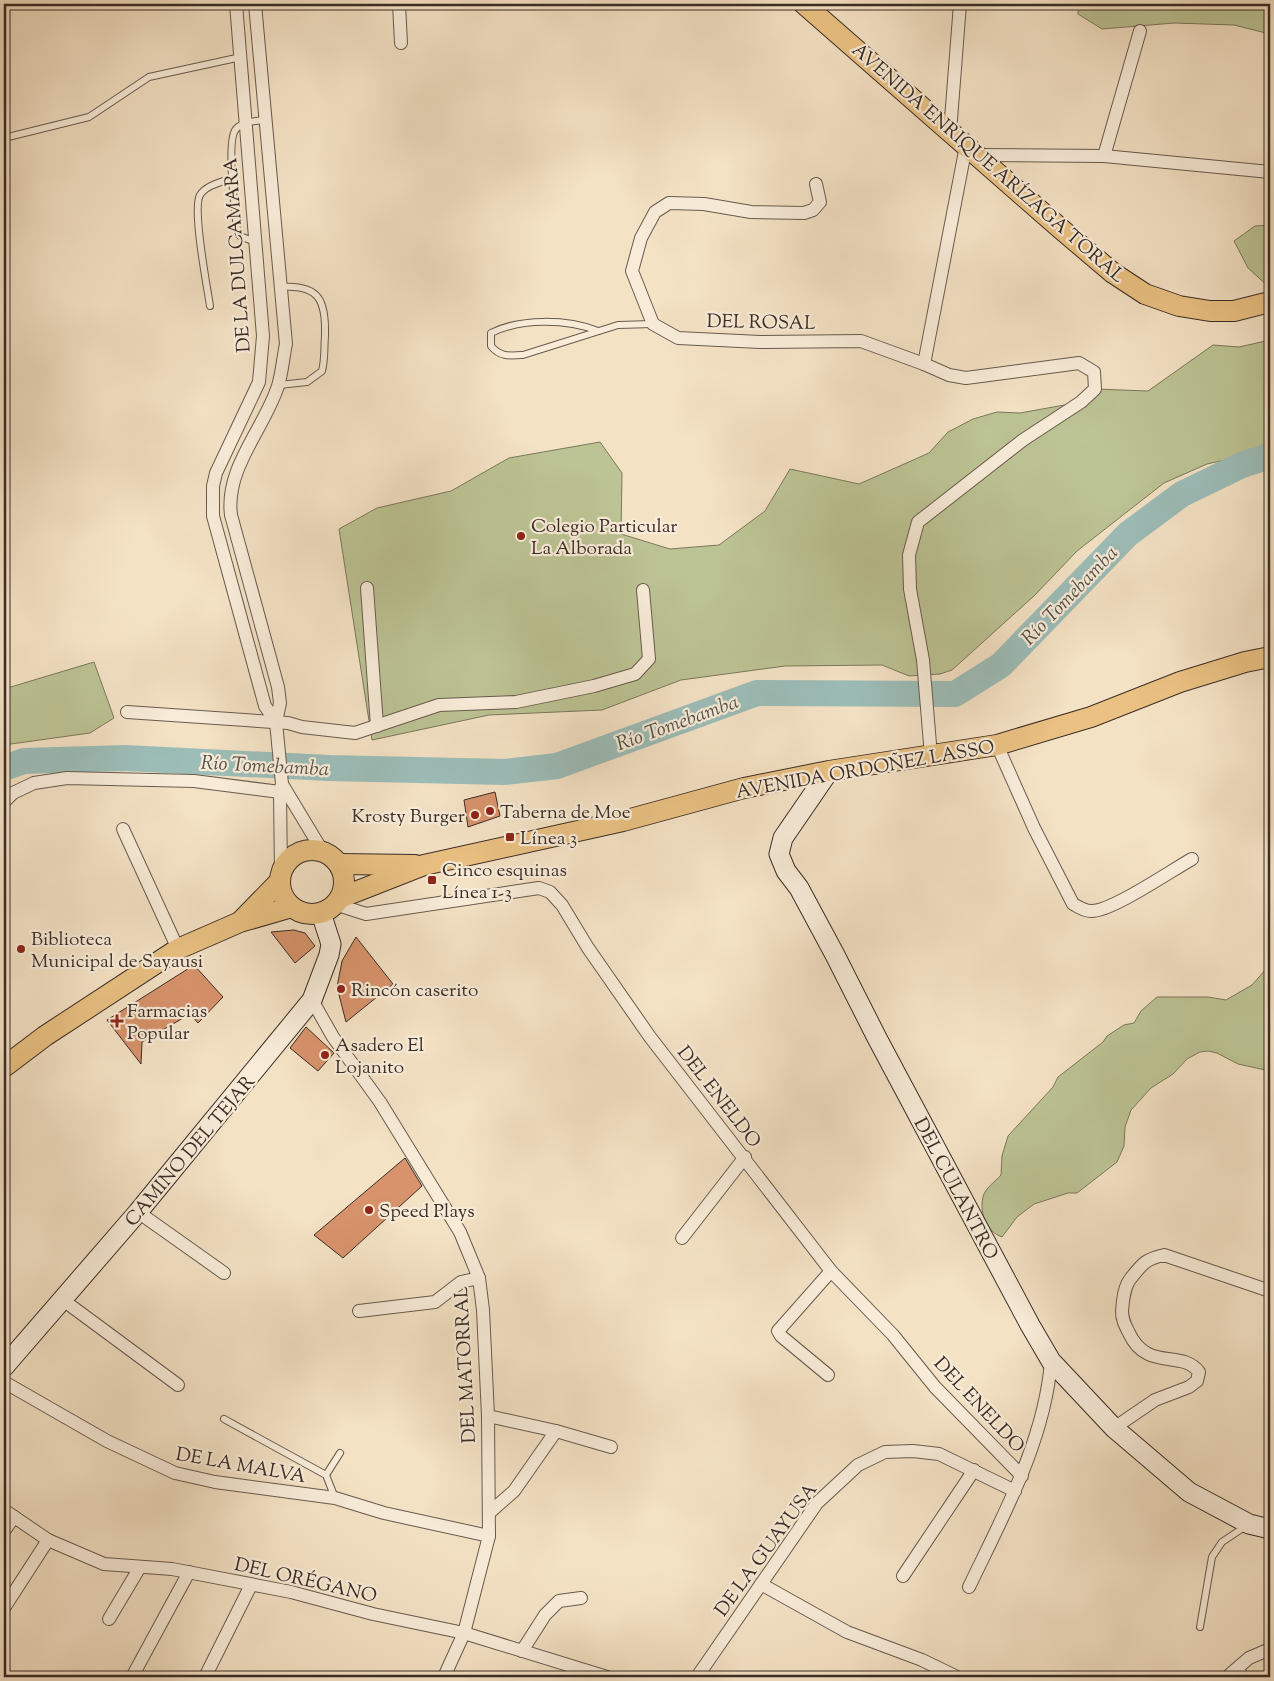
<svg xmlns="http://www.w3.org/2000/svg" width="1274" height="1681" font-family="'Sorts Mill Goudy',serif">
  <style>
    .green { fill: #bcc394; stroke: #7b785d }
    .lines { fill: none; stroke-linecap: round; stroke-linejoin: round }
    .river { stroke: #9cbdb8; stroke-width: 26 }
    .building { fill: #d8936c; stroke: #3a2c26 }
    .lane-casing { stroke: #685a4e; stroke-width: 8 }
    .street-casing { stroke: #685a4e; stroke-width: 14 }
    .secondary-casing { stroke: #3a2c26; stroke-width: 21 }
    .primary-casing { stroke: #3a2c26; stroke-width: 22 }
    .lane { stroke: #f8ecd9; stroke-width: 6 }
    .street { stroke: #f8ecd9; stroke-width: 12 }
    .secondary { stroke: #f8ecd9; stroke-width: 19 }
    .primary { stroke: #eac182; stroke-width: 20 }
    .poi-dot { fill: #8f2418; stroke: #f8ecd9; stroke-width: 2 }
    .labels { text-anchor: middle; stroke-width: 4.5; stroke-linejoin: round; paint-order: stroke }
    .street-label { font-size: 19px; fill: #3a2c26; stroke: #f8ecd9 }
    .poi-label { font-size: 19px; fill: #3a2c26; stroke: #f8ecd9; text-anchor: start }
    .water-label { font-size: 20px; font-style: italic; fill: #52504a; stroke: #f8ecd9 }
  </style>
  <rect width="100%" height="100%" fill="#f4e2c5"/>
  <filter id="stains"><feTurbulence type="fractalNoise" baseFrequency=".004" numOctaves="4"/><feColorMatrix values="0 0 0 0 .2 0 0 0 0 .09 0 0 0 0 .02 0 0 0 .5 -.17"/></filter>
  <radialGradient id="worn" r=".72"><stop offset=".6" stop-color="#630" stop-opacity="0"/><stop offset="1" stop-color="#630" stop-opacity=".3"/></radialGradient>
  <g class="green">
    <path d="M1078,4H1270V34L1234,25L1174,23L1102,29L1078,14Z"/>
    <path d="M1270,225V288L1248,268L1234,241L1255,226Z"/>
    <path d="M1270,340V450L1207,464L1164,483L1077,551L1034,596L952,670L940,674L909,676L882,665L785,666L681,680L602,710L489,715L372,740L339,529L377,508L451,491L509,458L600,442L622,473L621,534L670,549L719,545L765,511L790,469L859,484L929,453L948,432L973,419L997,412L1020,413L1081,402L1095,389L1148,391L1213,345L1239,347Z"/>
    <path d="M94,662L114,718L90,733L4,745V689Z"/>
    <path d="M1270,968V1071L1238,1064L1217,1053L1208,1051L1200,1052L1187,1059L1173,1074L1151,1088L1131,1110L1125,1127L1124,1146L1117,1162L1077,1193H1068L1034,1204L1017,1217L1002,1237C987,1232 979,1213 983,1197C985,1188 995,1182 1001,1175L1002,1156L1008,1136L1053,1087L1058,1077L1103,1042L1107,1036L1124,1025L1134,1023L1141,1011L1157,997H1208L1226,1000L1252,985L1266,969Z"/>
  </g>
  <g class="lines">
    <path class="river" d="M4,768L24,761L125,758L329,768L505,772L557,766L757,693L955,694L1001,665L1128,534L1182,494L1242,465L1270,456"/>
  </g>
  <g class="building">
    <path d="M495,792L500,816L468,827L464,800Z"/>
    <path d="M294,930L305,933L315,946L295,963L271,932Z"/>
    <path d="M356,937L393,984L346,1022L337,987L342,961Z"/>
    <path d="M194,965L223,997L198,1023L190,1014L142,1042L141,1064L107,1020Z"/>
    <path d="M306,1027L334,1053L318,1071L290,1048Z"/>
    <path d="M405,1158L422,1186L343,1258L314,1235Z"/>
  </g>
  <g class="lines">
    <defs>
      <g id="lane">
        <path d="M4,138L89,117L149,77L241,57"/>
        <path d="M255,242L240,236L237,229C235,211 226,140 236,129C243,121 256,121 266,120"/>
        <path d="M210,306C207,286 192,209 200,195C206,185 222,182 233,178"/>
        <path d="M598,331C567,319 521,318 491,333V346C500,357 509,356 523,355L618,325L653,324"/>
        <path d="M279,385L307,382L322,371C325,360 324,348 325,336C326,301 320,284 280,287"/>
        <path d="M224,1419L326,1475L335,1498"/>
        <path d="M326,1475L340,1453"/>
        <path d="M1200,1627L1212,1557L1222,1542L1246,1526"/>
        <path d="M1239,1667L1247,1677"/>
      </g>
      <g id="street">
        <path d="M236,4L263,336L259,382L216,473L213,486V516L265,706L276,722"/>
        <path d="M255,4L286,344C283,358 282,373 278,386C264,429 225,468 231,515L278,687L280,703L276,722L282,784L280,792L281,874"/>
        <path d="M399,4L401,43"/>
        <path d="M950,132L960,4"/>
        <path d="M976,155L1104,156L1270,172"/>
        <path d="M1104,156L1140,31"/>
        <path d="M816,184L820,202L813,210L804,213L751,212L704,204L669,203L655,212L641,238L632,271L653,324L678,338L760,342L861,341L924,364"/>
        <path d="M367,588L377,726"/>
        <path d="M127,712L288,723L302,727L355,733L439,705L516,702L594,686L635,674L649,659L643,590"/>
        <path d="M997,745L1034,828L1073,904C1079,907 1084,911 1091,911C1111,912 1172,870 1192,859"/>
        <path d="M931,756L923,660L910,589L909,555L918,522L1023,440L1081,402L1095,389L1094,372L1079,363L966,378L949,375L924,364L966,146"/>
        <path d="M282,784L323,852"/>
        <path d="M4,802L13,793L34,783L67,778L194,781L280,792"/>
        <path d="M123,829L178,949"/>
        <path d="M335,904L366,914L539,888L550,892L562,905L588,948L650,1037L831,1271L893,1335L935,1387L1022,1476"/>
        <path d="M312,1000L333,1037L380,1102L460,1232L479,1278L483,1310L488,1416L489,1536L464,1633L444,1677"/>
        <path d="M138,1212L224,1273"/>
        <path d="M682,1238L745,1157"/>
        <path d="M63,1300L178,1385"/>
        <path d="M359,1311L435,1302L461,1282L479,1278"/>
        <path d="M828,1375L781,1336L778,1331L831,1271"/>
        <path d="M4,1382L107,1441L175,1473L215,1482L335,1498L384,1513L489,1536"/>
        <path d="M488,1416L556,1431L514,1491L489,1513"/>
        <path d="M1114,1428L1155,1400L1189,1387L1197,1381L1199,1372C1182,1349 1147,1372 1129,1333C1125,1325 1122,1320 1122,1311C1123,1300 1124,1286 1131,1278C1143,1263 1146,1259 1164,1255L1270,1291"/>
        <path d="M556,1431L611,1447"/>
        <path d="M4,1510L48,1540L104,1564L172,1569L291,1592L373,1614L464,1633L607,1677"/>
        <path d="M4,1531L14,1517"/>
        <path d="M903,1576L974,1470"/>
        <path d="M761,1584L847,1632L922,1660L957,1677"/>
        <path d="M969,1587C1003,1516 1045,1440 1051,1361"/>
        <path d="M4,1608L48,1540"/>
        <path d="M109,1619L140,1567"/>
        <path d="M522,1651L545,1615L559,1601L581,1598"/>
        <path d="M132,1677L189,1572"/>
        <path d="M205,1677L251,1585"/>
        <path d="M697,1677L817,1503L858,1465L885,1452L913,1451L939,1454L1015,1491"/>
        <path d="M1227,1677L1249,1658L1270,1649"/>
      </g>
      <g id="secondary">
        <path d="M829,771L783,838L779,854L786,871L799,888L835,955L877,1038L1030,1325L1051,1361L1114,1428L1189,1492L1249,1524L1270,1529"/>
        <path d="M4,1367L138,1212L312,1000L329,955L331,944L321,913"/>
      </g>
      <g id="primary">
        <path d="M804,4L1061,229L1113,273L1145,294L1179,306L1210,311H1234L1270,302"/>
        <circle cx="312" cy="882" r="32"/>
        <path d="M339,864L415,865"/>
        <path d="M340,898L424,865L623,821L744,788L829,771L997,745L1091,717L1180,682L1245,662L1270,657"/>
        <path d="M242,920L280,881"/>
        <path d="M4,1067L45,1036L178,949L240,922L292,907"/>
      </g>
    </defs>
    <use href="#lane" class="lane-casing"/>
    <use href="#street" class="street-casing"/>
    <use href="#secondary" class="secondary-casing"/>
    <use href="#primary" class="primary-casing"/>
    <use href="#lane" class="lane"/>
    <use href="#street" class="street"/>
    <use href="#secondary" class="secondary"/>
    <use href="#primary" class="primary"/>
  </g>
  <g class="poi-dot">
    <circle cx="521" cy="536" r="5"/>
    <circle cx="490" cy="811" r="5"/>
    <circle cx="475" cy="815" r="5"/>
    <rect x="505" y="832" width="10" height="10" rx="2.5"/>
    <rect x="427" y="875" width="10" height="10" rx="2.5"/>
    <circle cx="21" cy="949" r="5"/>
    <circle cx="341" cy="989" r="5"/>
    <path d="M114.5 1013.5h5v5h5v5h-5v5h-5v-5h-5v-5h5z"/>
    <circle cx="325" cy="1055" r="5"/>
    <circle cx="369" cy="1210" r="5"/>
  </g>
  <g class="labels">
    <g class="street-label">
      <text transform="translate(989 162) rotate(41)" y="7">AVENIDA ENRIQUE ARÍZAGA TORAL</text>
      <text transform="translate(236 255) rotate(-94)" y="7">DE LA DULCAMARA</text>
      <text transform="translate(761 321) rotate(1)" y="7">DEL ROSAL</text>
      <text transform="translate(865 768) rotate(-10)" y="7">AVENIDA ORDOÑEZ LASSO</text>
      <text transform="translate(720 1096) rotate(52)" y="7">DEL ENELDO</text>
      <text transform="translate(189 1150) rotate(-50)" y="7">CAMINO DEL TEJAR</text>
      <text transform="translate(957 1188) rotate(62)" y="7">DEL CULANTRO</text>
      <text transform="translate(464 1365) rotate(-93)" y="7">DEL MATORRAL</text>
      <text transform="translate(980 1404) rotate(47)" y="7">DEL ENELDO</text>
      <text transform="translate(241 1464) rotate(10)" y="7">DE LA MALVA</text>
      <text transform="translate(765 1549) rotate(-54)" y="7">DE LA GUAYUSA</text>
      <text transform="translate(306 1579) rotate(13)" y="7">DEL ORÉGANO</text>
    </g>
    <g class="poi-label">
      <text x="531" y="532">Colegio Particular<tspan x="531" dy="22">La Alborada</tspan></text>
      <text x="500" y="818">Taberna de Moe</text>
      <text x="465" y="822" text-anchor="end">Krosty Burger</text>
      <text x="520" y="844">Línea 3</text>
      <text x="442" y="876">Cinco esquinas<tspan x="442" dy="22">Línea 1-3</tspan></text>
      <text x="31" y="945">Biblioteca<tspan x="31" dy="22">Municipal de Sayausi</tspan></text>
      <text x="351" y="996">Rincón caserito</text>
      <text x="127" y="1017">Farmacias<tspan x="127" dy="22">Popular</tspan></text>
      <text x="335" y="1051">Asadero El<tspan x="335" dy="22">Lojanito</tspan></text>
      <text x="379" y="1217">Speed Plays</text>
    </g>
    <g class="water-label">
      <text transform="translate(1069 595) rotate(-46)" y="7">Río Tomebamba</text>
      <text transform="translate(677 722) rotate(-20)" y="7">Río Tomebamba</text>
      <text transform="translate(265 765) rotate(3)" y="7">Río Tomebamba</text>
    </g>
  </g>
  <rect width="1274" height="1681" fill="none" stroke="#f4e2c5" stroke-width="20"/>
  <rect x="5" y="5" width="1264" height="1671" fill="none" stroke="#3a2c26" stroke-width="2.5"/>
  <rect x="10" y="10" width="1254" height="1661" fill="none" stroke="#3a2c26"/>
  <rect width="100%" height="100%" filter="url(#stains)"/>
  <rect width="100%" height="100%" fill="url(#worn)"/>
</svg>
